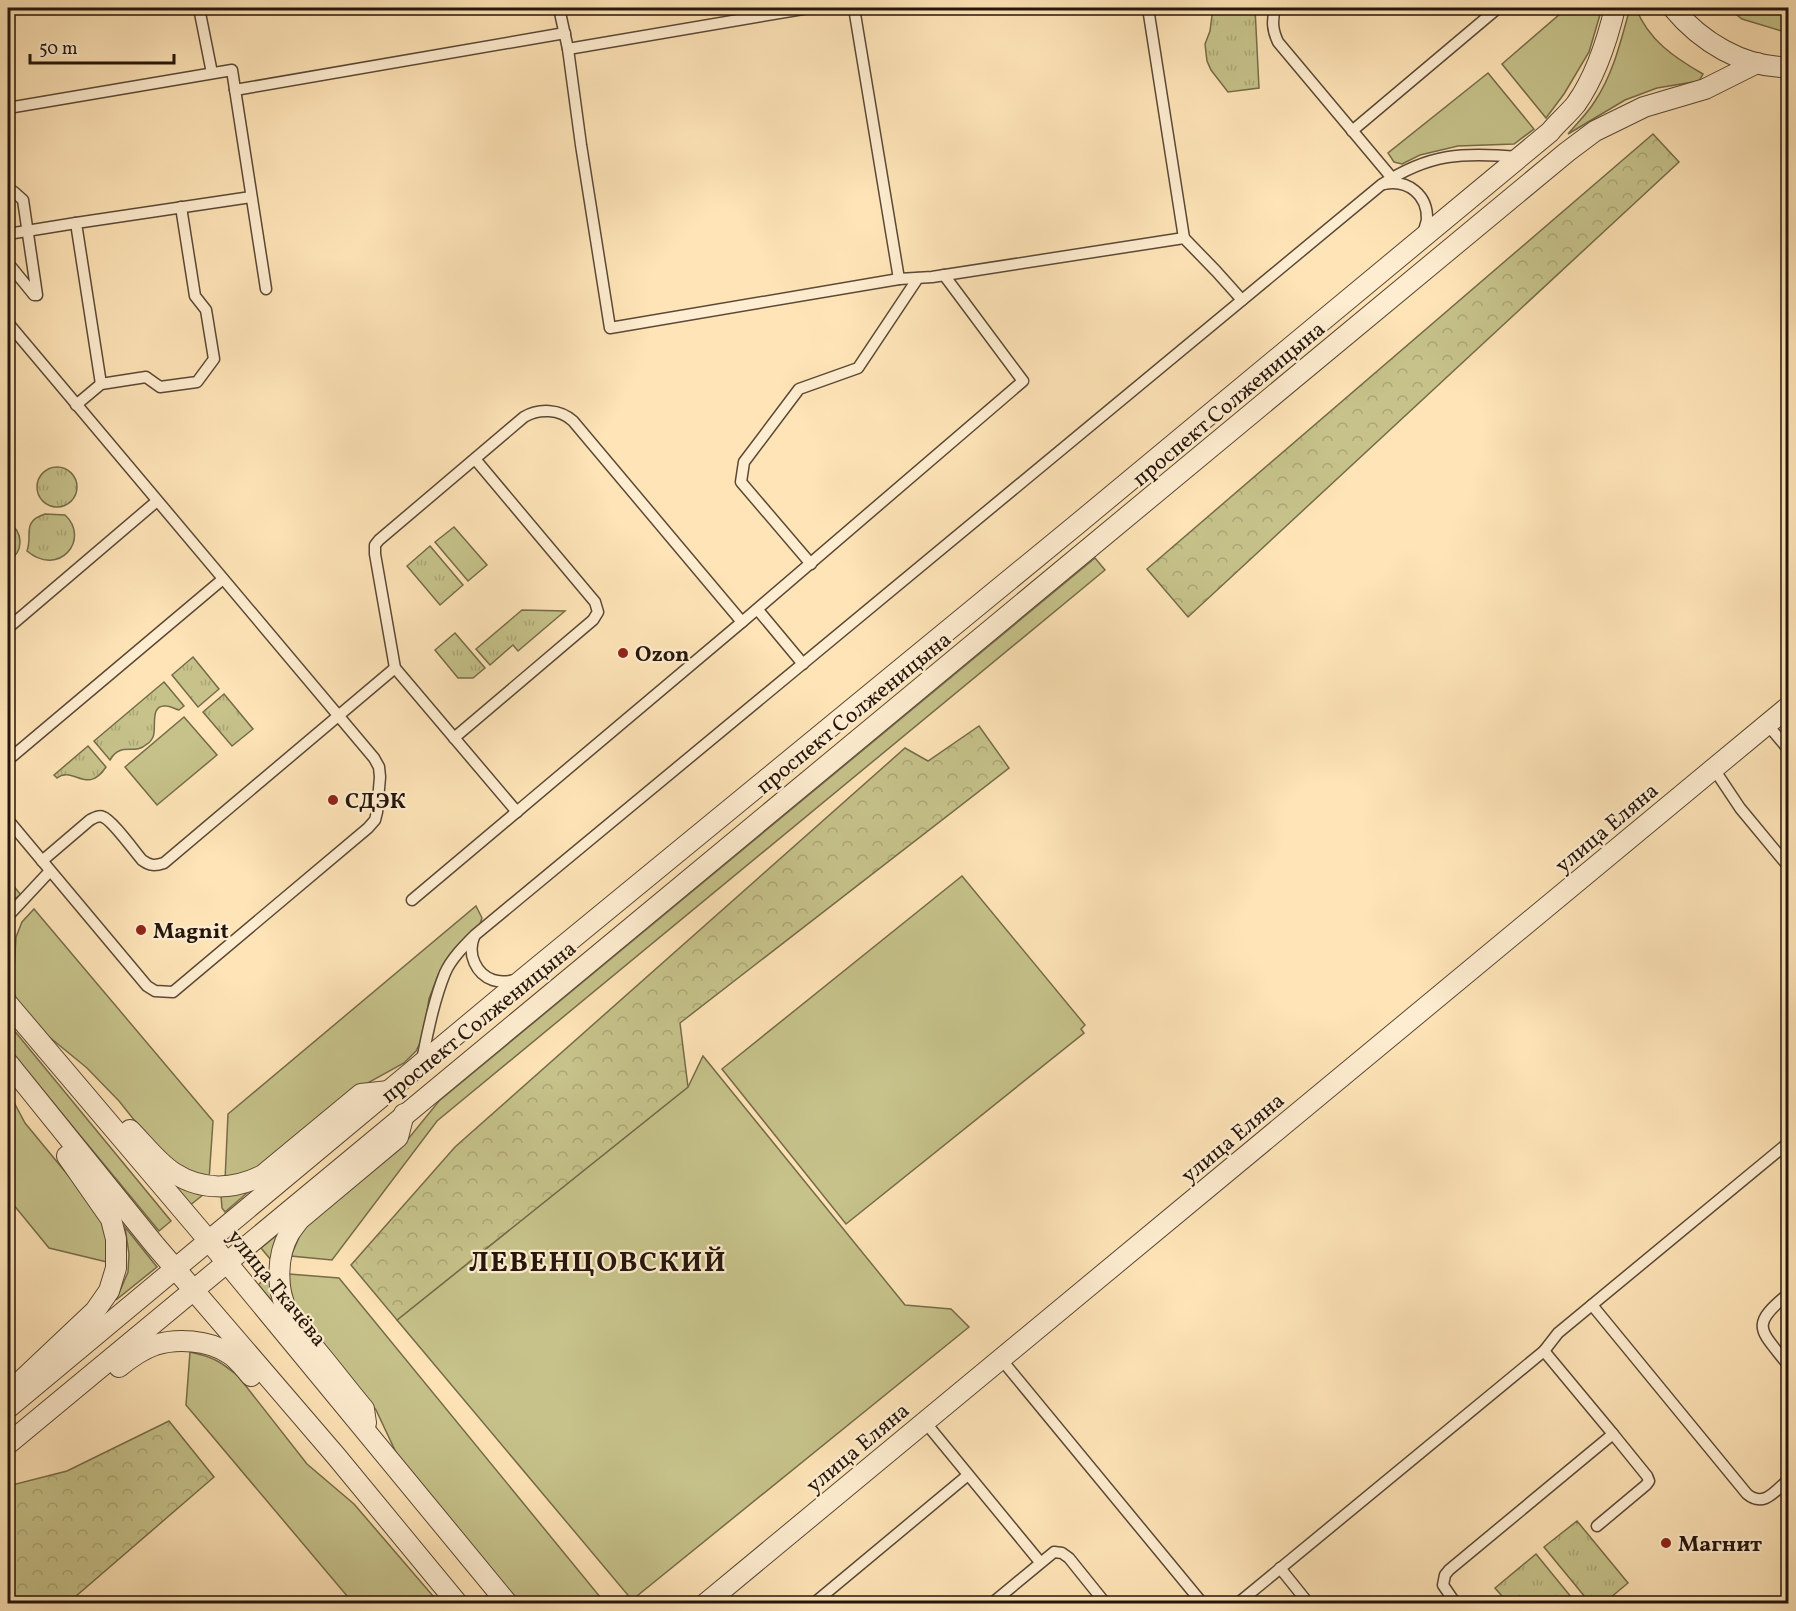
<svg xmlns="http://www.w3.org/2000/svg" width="1796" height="1611" font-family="Vollkorn,serif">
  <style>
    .grass { fill: #c6c28a; stroke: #766c4a; stroke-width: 1.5 }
    .forest { fill: url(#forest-crowns); stroke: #766c4a; stroke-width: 1.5 }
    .park { fill: url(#park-tufts); stroke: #766c4a; stroke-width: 1.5 }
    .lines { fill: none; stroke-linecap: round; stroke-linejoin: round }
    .service-casing { stroke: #5b4936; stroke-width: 13 }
    .minor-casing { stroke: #5b4936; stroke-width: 22 }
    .service { stroke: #feedd0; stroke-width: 10 }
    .minor { stroke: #feedd0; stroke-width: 20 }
    .poi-dot { fill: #8f2418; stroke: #feedd0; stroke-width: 2 }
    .labels { text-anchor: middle; stroke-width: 4.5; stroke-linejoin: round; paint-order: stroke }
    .street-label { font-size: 22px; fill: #25150b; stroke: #feedd0 }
    .poi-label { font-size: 22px; font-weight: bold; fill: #25150b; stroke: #feedd0; text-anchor: start }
    .district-label { font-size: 28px; font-weight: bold; letter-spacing: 1.5px; fill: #25150b; stroke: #feedd0 }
  </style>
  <defs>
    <pattern id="forest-crowns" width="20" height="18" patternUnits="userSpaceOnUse" patternTransform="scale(1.5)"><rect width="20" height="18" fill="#c6c28a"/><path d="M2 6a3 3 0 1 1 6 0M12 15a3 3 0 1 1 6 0" fill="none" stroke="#aaa676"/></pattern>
    <pattern id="park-tufts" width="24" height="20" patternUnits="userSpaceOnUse" patternTransform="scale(1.5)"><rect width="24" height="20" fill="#c6c28a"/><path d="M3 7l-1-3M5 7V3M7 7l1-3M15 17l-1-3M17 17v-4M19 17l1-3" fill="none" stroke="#aaa676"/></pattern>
  </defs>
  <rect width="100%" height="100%" fill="#fee4b7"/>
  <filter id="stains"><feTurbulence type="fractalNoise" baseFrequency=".00333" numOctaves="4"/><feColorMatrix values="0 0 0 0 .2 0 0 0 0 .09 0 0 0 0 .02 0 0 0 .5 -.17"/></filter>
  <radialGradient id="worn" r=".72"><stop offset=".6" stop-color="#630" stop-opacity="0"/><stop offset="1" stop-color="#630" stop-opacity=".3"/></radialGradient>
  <g class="grass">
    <path d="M1562,8H1602L1589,52L1564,94L1546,118L1502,64L1561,13Z"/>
    <path d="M1630,8H1636C1648,40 1675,58 1703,74L1699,81L1657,88L1625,100L1568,134C1577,123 1588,113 1595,101C1614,72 1621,40 1630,8Z"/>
    <path d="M1728,8H1788V33L1742,19Z"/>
    <path d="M1488,73L1534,129L1514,144L1458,146L1420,155L1402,164L1394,162L1388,153Z"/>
    <path d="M454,527L487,565L468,581L435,542Z"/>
    <path d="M1095,558L1105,570L437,1121L332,1260L291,1256L300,1235L308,1225L400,1149L439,1101Z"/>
    <path d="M184,717L217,755L157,805L125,767Z"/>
    <path d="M962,876L1085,1025L1081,1029L1084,1033L846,1224L722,1069Z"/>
    <path d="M8,879L21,895L16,898L8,901Z"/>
    <path d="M476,906L482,918L480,924L451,954L438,975L429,999L423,1037L416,1051L404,1063L353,1091L267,1162L243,1177L225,1180L228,1114Z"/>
    <path d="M34,909L213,1121L209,1180L196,1178L158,1150L119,1101L87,1068L42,1031L21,1006L15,996L13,986L16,937L22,922Z"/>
    <path d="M8,1023L171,1221L159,1231L8,1048Z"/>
    <path d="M703,1056L905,1305L951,1309L969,1327L632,1600L397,1320L688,1087Z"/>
    <path d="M8,1091L25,1123L91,1203L105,1227L111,1263L49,1248L8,1198Z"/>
    <path d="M177,1185L204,1194L189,1206L172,1186Z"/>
    <path d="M243,1192L247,1193L225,1212L222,1208L221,1196Z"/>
    <path d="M125,1227L157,1267L116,1300L128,1272L129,1254Z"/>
    <path d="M283,1230L271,1260L261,1248Z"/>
    <path d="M270,1274V1289L277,1307L258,1285Z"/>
    <path d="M289,1274L339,1278L605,1603H516L401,1463L376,1410L301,1318C291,1301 288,1294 289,1274Z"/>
    <path d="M190,1352C213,1357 220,1361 238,1376L307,1464L354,1504L439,1603H353L186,1405Z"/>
  </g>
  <g class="forest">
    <path d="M1653,134L1679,162L1188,617L1147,569Z"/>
    <path d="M979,726L1009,768L680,1023L688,1087L397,1320L351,1265L455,1147L905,748L928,761Z"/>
    <path d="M169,1421L214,1477L68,1603H8V1486L67,1471Z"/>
  </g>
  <g class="park">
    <path d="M1213,8H1255L1259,88L1228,92L1211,70L1207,61L1205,44L1210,31Z"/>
    <circle cx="57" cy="487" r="20"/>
    <path d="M45,514L65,515C91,539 59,578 27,551C33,534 21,522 45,514Z"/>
    <path d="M8,522C24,532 24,552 8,561Z"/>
    <path d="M430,546L463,585L440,605L407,566Z"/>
    <path d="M522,610L565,611L518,651L513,645L490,665L476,649Z"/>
    <path d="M455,633L485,668L473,678H458L435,650Z"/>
    <path d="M193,657L219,689L198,707L172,675Z"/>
    <path d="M164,682L184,706L179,710C175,709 170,706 166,706C149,704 157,729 153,737C152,739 149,743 147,744C134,756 121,741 110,760L94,741Z"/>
    <path d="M224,694L253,729L232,746L203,712Z"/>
    <path d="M88,746L106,767C87,796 73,765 57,778L54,775Z"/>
    <path d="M1577,1521L1628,1583L1604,1603H1590L1544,1547Z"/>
    <path d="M1536,1554L1576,1603H1508L1495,1588Z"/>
  </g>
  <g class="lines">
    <defs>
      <g id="service">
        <path d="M199,8L212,73"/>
        <path d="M559,8L568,49L581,145L610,328L899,279L932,277L1184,238L1216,271L1242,300"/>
        <path d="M854,8L899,279"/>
        <path d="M1148,8L1184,238"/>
        <path d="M1275,8C1272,21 1272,29 1278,42L1392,178"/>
        <path d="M568,49L809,8"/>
        <path d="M235,90L565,33"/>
        <path d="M8,108L232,70L266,289"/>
        <path d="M1352,131L1498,8"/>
        <path d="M1384,184C1408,179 1428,195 1427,220C1426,224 1424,230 1423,234"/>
        <path d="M8,196L14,192L23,200L37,295H34L8,263"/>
        <path d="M8,234L76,223"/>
        <path d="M8,323L374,758L379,767L380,777L377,812L375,820L368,828L173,992L155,991L147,986L8,820"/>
        <path d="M101,384L76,223L251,197"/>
        <path d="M76,405L101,384L146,377L160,387L197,382L214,359L206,310L195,296L181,207"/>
        <path d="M811,564L741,482L744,462L799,389L858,368L918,278"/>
        <path d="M758,610L803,664"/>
        <path d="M8,628L157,501"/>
        <path d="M1767,724L1788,749"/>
        <path d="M454,738L593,620L598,612L595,602L475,459"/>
        <path d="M8,760L223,579"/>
        <path d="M1714,769L1740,808L1788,866"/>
        <path d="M517,812L395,668L375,554V545L379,540L524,417C539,408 560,409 573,421L742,622L1023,381L944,275"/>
        <path d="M42,861L90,820C94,818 99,815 103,817C112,820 135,852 142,860C150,866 155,866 164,863L395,668"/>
        <path d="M412,900L742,622"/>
        <path d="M8,916L50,871"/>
        <path d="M474,937C467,954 476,974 493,980C501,983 509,981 517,980"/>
        <path d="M422,1060C428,1031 434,1000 445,973C451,959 464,946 475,935L1381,185C1429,153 1464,152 1519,157"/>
        <path d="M1788,1294C1749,1326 1760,1329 1788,1365"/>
        <path d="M1592,1305L1747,1494C1764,1508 1775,1491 1788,1480"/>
        <path d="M1544,1351L1558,1333L1788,1143"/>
        <path d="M1001,1359L1203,1604"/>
        <path d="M925,1422L1040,1562"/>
        <path d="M1597,1526L1646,1485L1649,1481L1647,1476L1613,1434"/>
        <path d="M1280,1568L1309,1604"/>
        <path d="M813,1604L968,1475"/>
        <path d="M991,1604L1054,1552L1062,1553L1069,1558L1106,1604"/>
        <path d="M1237,1604L1544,1351L1613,1434L1449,1570L1445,1575L1443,1585L1456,1604"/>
      </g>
      <g id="minor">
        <path d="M1673,8C1700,41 1743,68 1788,67"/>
        <path d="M8,1004L209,1241L508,1604"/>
        <path d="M8,1063L154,1244L336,1456L458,1604"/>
        <path d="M130,1130C144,1144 157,1162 174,1173C202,1191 234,1190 263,1175L361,1094L389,1091"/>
        <path d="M119,1367C130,1358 141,1350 155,1345C177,1338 208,1340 228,1353C237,1358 244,1368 251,1376"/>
        <path d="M20,1388L23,1379L95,1311L109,1291L116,1268V1239L111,1219L67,1156"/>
        <path d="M8,1408L523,979L1075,526L1550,132C1558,122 1568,114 1576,104C1596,76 1607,41 1615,8"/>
        <path d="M366,1423L364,1409C348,1390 333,1370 317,1351C307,1338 295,1326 287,1310C276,1289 277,1255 289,1234C292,1229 296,1224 300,1219L398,1137L404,1114"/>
        <path d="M8,1444L1567,152L1595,131L1644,107L1705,89L1757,63"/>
        <path d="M705,1604L1788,707"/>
      </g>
    </defs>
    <use href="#service" class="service-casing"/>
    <use href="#minor" class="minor-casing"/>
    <use href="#service" class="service"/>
    <use href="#minor" class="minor"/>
  </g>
  <g class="poi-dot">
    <circle cx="623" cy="653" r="6"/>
    <circle cx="333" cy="800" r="6"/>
    <circle cx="141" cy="930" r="6"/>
    <circle cx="1666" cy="1543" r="6"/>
  </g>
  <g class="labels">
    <g class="street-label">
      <text transform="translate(1228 403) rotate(-40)" y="8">проспект Солженицына</text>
      <text transform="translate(853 712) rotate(-39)" y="8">проспект Солженицына</text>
      <text transform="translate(1606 827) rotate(-40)" y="8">улица Еляна</text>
      <text transform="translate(478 1021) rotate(-39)" y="8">проспект Солженицына</text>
      <text transform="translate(1232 1137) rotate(-40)" y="8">улица Еляна</text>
      <text transform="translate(278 1287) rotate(51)" y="8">улица Ткачёва</text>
      <text transform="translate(857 1447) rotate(-40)" y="8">улица Еляна</text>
    </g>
    <g class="poi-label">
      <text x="635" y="661">Ozon</text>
      <text x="345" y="808">СДЭК</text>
      <text x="153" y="938">Magnit</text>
      <text x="1678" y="1551">Магнит</text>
    </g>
    <g class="district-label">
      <text x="598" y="1271">ЛЕВЕНЦОВСКИЙ</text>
    </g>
  </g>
  <rect width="1796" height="1611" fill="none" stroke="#fee4b7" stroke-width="30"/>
  <rect x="9" y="9" width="1778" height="1593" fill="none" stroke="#25150b" stroke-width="3"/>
  <rect x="15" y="15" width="1766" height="1581" fill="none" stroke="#25150b" stroke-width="1.5"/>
  <path d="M30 54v9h144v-9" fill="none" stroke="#25150b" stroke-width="3"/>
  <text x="39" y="54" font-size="18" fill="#25150b" stroke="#feedd0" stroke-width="4.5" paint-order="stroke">50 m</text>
  <rect width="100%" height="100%" filter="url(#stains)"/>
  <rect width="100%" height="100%" fill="url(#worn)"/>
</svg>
